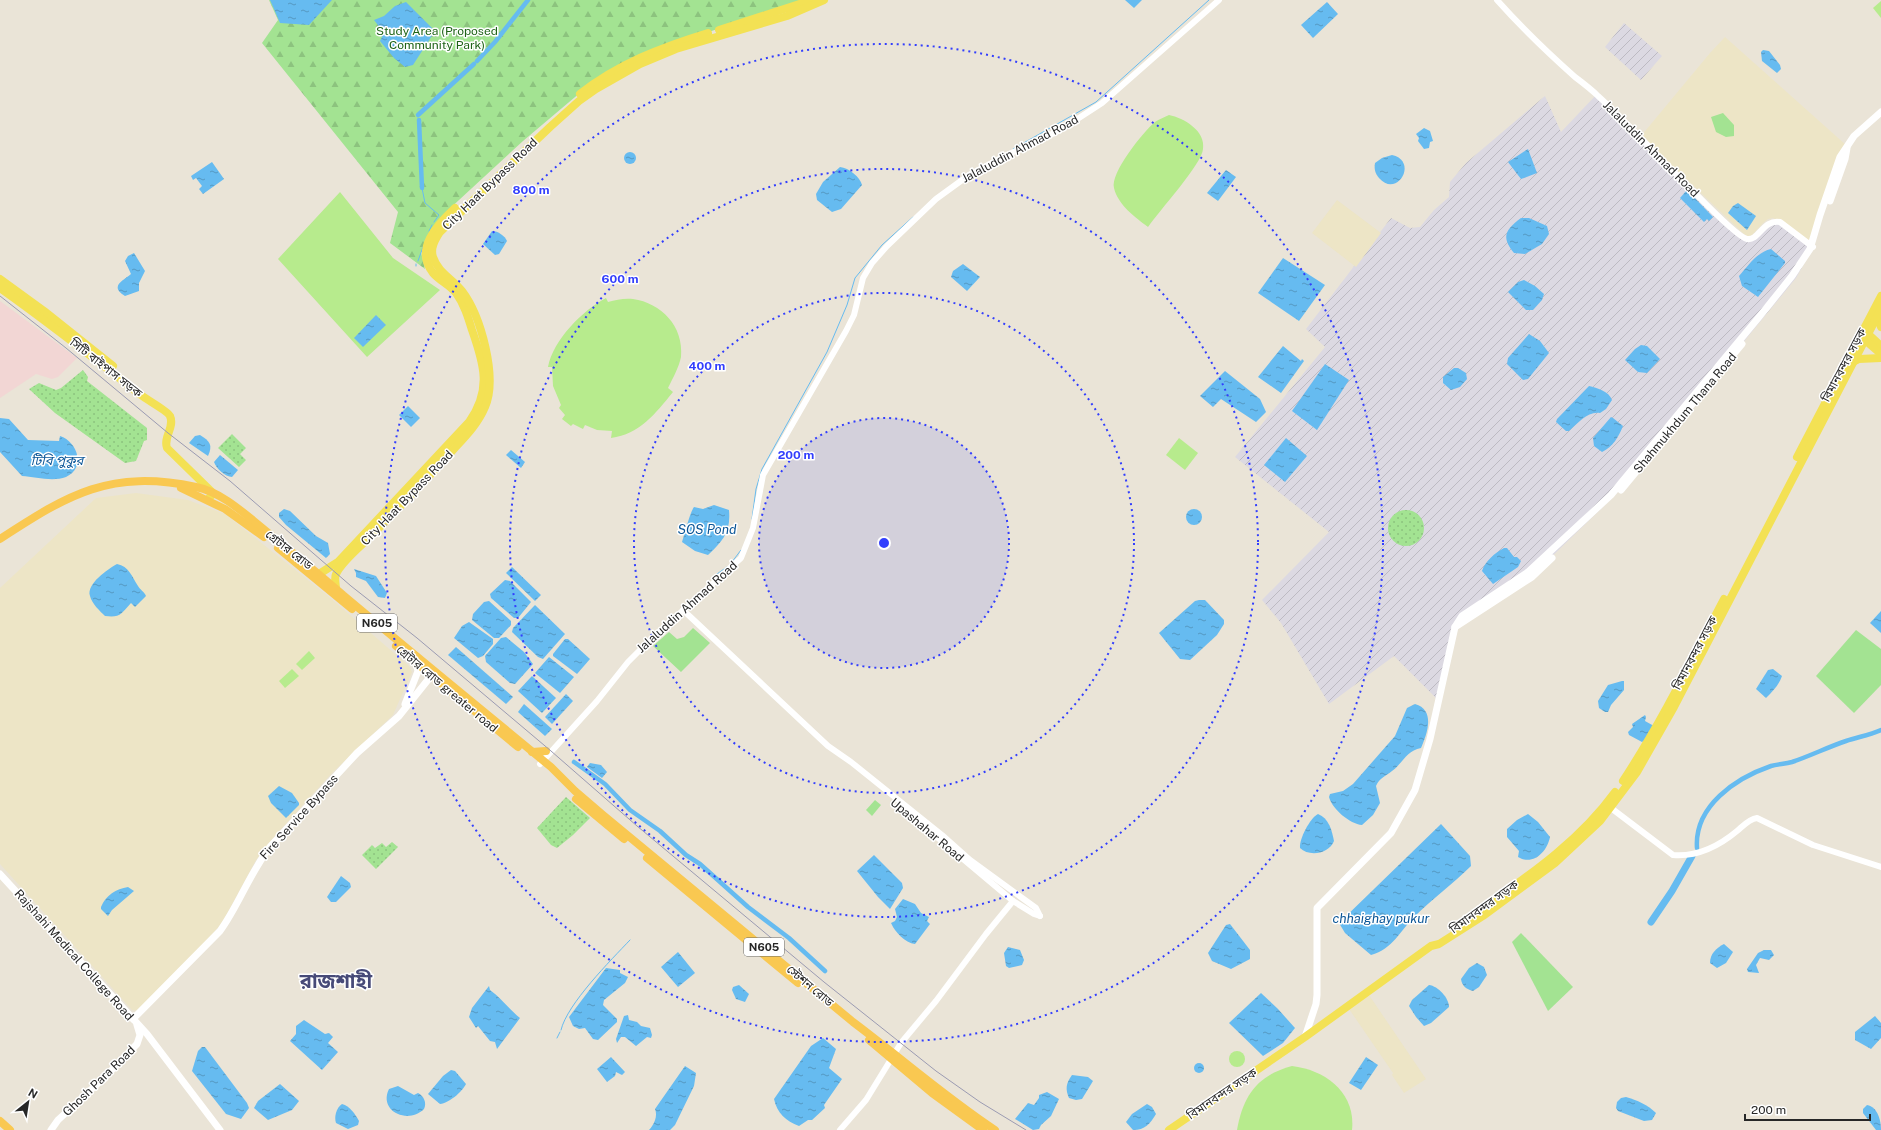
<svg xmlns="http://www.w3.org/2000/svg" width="1881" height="1130" font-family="'Public Sans','Noto Sans Bengali',sans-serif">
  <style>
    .industrial { fill: url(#industrial-furrows) }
    .education { fill: #ede5c6 }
    .medical { fill: #f2d6d4 }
    .grass { fill: url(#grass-dots) }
    .forest { fill: url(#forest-firs) }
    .park { fill: #a3e392 }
    .pitch { fill: #b7eb8d }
    .water { fill: url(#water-ripples) }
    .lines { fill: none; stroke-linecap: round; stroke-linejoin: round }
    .stream { stroke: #66bbf0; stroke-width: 1 }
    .canal { stroke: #66bbf0; stroke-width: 4.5 }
    .river { stroke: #66bbf0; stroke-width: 7 }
    .tertiary { stroke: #fff; stroke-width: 6 }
    .secondary { stroke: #fff; stroke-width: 7 }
    .primary { stroke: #f3e154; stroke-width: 8 }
    .trunk { stroke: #f9c851; stroke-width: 8 }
    .rail { stroke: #9b9bb2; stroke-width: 1 }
    .ring { fill: none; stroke: #323efd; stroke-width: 2; stroke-dasharray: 2 4 }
    .labels { text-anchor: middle; stroke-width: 3; stroke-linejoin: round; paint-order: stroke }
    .shield { fill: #fff; stroke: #686868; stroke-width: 1 }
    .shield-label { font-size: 11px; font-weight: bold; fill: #272727 }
    .park-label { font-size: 12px; fill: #1e6317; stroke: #fff }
    .street-label { font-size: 12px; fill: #272727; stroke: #fff }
    .water-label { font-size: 13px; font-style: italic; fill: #0a5597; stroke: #fff }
    .town-label { font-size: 20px; font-weight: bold; fill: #474a78; stroke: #fff }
    .centre { fill: #323efd; stroke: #fff; stroke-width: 2 }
    .ring-label { font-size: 12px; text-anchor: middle; font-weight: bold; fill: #323efd; stroke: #fff; stroke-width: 3; stroke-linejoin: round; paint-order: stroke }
  </style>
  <defs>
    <pattern id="industrial-furrows" width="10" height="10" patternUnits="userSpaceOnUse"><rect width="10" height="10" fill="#dcd9e2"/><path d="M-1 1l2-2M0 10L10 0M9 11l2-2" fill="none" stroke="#bdbac2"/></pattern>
    <pattern id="grass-dots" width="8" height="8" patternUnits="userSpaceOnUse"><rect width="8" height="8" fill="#a3e392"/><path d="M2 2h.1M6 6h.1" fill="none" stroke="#8cc37e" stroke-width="1.8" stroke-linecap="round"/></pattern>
    <pattern id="forest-firs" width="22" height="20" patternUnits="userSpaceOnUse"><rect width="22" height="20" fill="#a3e392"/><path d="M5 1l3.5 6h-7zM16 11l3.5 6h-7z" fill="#8cc37e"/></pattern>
    <pattern id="water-ripples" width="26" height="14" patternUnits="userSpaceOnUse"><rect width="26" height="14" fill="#66bbf0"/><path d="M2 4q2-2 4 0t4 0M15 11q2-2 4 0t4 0" fill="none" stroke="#5498c2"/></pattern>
  </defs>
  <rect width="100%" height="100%" fill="#eae4d7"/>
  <g class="industrial">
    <path d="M1624,23L1662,56L1641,80L1605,47Z"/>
    <path d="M1597,94L1725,222L1748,239L1774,221L1814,246L1796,278L1667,435L1614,496L1539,569L1457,625L1440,702L1394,656L1329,704L1281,623L1262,600L1329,532L1235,457L1325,347L1306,329L1391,218L1410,228L1420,227L1434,210L1449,197L1450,182L1466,163L1545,96L1561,132Z"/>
  </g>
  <g class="education">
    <path d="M1725,37L1846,145L1810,243L1783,223L1773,218L1768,219L1763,223L1752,235L1749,237L1744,234L1641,136L1710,53Z"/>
    <path d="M1337,200L1381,233L1356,267L1312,233Z"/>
    <path d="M136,493L188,500L225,514L328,596L409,666L412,672L393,715L332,773L273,838L256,860L222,923L183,967L138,1011L132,1010L0,864V588L96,498Z"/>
    <path d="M1369,995L1426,1079L1404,1093L1392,1075L1393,1073L1349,1009Z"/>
  </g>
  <path class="medical" d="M0,301L77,358L58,377L52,379L36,374L0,398Z"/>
  <g class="grass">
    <path d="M83,370L88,377L87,381L147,428V440L144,441L136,461L125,463L55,413L29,389L39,383L56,390L61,388Z"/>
    <path d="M232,434L246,448L240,454L246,460L239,467L218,448Z"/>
    <circle cx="1406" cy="528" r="18"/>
    <path d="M566,797L590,818L573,835L557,848L551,845L537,828Z"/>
    <path d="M392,842L398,847L376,869L362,855L372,845L375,848L382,843L386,847Z"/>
  </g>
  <path class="forest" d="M269,0H806L672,44L594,81L523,141L446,212L421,252L425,269L390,243L398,212L262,43L278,20Z"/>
  <g class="park">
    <path d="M1723,113L1734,125V136L1726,137L1716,132L1711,117Z"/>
    <path d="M693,628L710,643L681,672L653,646L669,632L677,639L684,637Z"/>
    <path d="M1856,630L1881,649V685L1854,713L1816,676Z"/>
    <path d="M875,800L881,805L872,816L866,810Z"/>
    <path d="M1521,933L1573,987L1548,1011L1512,942Z"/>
  </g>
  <g class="pitch">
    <path d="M1881,1V18L1873,8Z"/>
    <path d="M1169,115C1184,118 1206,131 1203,149C1202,164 1159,211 1148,227C1135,217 1118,205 1114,188C1110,173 1143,132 1155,122C1159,119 1165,117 1169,115Z"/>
    <path d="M340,192L393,258L440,290L367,357L278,259Z"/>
    <path d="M606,298L608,302C616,300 624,298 633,299C661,303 684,326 681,357C679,367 673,378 668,388L673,392C655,414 640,434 611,438L612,431L597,430L585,425L583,429L573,424L571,426L562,419L565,415L559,408L561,405L553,386L552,367H548C553,340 583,310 606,298Z"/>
    <path d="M1179,438L1198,453L1185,470L1166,455Z"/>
    <path d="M309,651L315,658L302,670L296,664Z"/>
    <path d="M292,669L299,676L285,688L279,681Z"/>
    <circle cx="1237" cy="1059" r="8"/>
    <path d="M1292,1066C1326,1070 1356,1093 1352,1130H1237C1243,1095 1258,1075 1292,1066Z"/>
  </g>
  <g class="water">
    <path d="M270,0H332L309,25L280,23Z"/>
    <path d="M1125,0H1142L1134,8Z"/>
    <path d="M406,2L435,31L413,65L405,67L394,58L380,41L384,33L374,20L384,16L395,6Z"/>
    <path d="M1327,2L1338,14L1313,38L1301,25Z"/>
    <path d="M1763,50L1769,51L1780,65L1781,69L1777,73L1762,61L1761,52Z"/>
    <path d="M1424,128L1430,131L1433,141L1430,142L1429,148L1424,149L1418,141L1419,138L1416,134Z"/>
    <path d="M1528,149L1537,173L1521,179L1508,162Z"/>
    <circle cx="630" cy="158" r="6"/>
    <path d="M1392,155C1419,161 1397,199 1379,178C1375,173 1374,169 1375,163L1382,158Z"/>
    <path d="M212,162L224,179L203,194L199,189L202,186L196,178L193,180L191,176Z"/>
    <path d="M840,167C849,168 860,177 862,185L841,209L832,212L817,200L816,194L823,182Z"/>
    <path d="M1226,170L1236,177L1218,201L1207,193Z"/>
    <path d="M1687,190L1713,217L1709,221L1707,219L1704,222L1680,198Z"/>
    <path d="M1738,203L1756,216L1747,230L1728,213L1733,206Z"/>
    <path d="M1521,218H1529L1547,226L1549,234L1542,244L1525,254L1514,253C1501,237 1505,230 1521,218Z"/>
    <path d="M492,231C498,231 505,236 507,241L499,254L495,255L483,244Z"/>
    <path d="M1771,249L1785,261V263L1758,297L1742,286L1739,276C1748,266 1757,252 1771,249Z"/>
    <path d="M134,253L145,271L139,283V291L125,296C109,286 123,281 131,274L125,261L128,256Z"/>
    <path d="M1283,258L1325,285L1299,321L1258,293Z"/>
    <path d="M963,264L980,277L967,291L951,277L953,271Z"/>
    <path d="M1524,280L1535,286L1544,294L1542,300L1533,310H1526L1508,292L1518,282Z"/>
    <path d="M376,315L386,325L363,347L354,338Z"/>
    <path d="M1529,334L1540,341L1549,353L1528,379L1523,380L1507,364L1508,358Z"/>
    <path d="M1641,345L1647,346L1660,359L1647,373L1638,372L1625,360L1635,349Z"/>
    <path d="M1283,346L1301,361L1302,359L1304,361L1281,393L1258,377Z"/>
    <path d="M1325,364L1349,380L1317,430L1292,411Z"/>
    <path d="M1454,368H1458L1466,373L1467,379L1460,387L1451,390L1443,383V377Z"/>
    <path d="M1225,371L1260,399L1266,412L1256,422L1221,399L1213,407L1200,396Z"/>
    <path d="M1589,386C1597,388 1609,391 1612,400L1606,409L1600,413C1588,411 1578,423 1569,431H1566L1556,422L1557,419Z"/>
    <path d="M408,406L420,418L411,427L399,415Z"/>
    <path d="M1611,417L1613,418L1623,426C1619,436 1613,447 1602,452L1594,446L1593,438Z"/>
    <path d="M0,418L9,419L28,440L59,441L60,436C78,442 86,468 66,477C53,482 35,477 22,476L0,452Z"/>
    <path d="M200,435C210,441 213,445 208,456L189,443L195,436Z"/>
    <path d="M1286,438L1307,456L1285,482L1264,465Z"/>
    <path d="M511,450L525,462L521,468L506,455Z"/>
    <path d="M220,455L238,470L232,477C225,477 216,468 214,462Z"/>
    <path d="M714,505L729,510C731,532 723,541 708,555L695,551L682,542C685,533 690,512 694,507L703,509Z"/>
    <circle cx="1194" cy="517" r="8"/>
    <path d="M284,509L290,511L316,536L328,543L330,554L326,558L286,525L279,517V513Z"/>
    <path d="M1504,548H1507L1514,557H1517L1521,561L1518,567L1493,584L1482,571C1485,561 1495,553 1504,548Z"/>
    <path d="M117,564C129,566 132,577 138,586C140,590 144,591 146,596L135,607L131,603C121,614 120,618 105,616C100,611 92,604 90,596C86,584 108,569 117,564Z"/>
    <path d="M512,567L541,595L535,601L506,573Z"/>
    <path d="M354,569L376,576L387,593L385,598L378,597L366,581L356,577V573Z"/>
    <path d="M505,580L510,581L531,602L518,618H514L491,598L490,594Z"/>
    <path d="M1199,600H1205L1224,620V624L1217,635L1190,660L1180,659L1159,633L1195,601Z"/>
    <path d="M489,601L511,621V625L499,638H494L472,620L473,614L484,602Z"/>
    <path d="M535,605L565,634L543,659L538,657L512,632L513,628Z"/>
    <path d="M1881,611V633L1870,623Z"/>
    <path d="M469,622L493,639V644L483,656L478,658L454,638L462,626Z"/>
    <path d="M506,637L524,652L533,664L515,684L510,683L486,662L485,656L501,638Z"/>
    <path d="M565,639H568L590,659L577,674L553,656V654Z"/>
    <path d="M456,647L513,697L506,704L448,655Z"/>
    <path d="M549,657L574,677L560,693L535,673Z"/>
    <path d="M1773,669L1782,676C1779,685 1772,692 1766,698L1756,689L1768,670Z"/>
    <path d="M532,676L556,698L542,713L518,691Z"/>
    <path d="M1622,681H1624V690L1611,705L1608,712H1605L1599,708L1598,701L1608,685Z"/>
    <path d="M566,694L573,701L552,724L545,717Z"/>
    <path d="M524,704L552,729L545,736L518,712Z"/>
    <path d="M1415,704C1436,710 1427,734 1421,748C1406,751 1403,763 1392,771C1385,777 1380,777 1376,786L1380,803L1373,815L1362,825C1350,824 1332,809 1329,797L1330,794L1343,791L1353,784L1395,736L1407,708Z"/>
    <path d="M1645,715L1646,717L1645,721L1654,726L1645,740L1642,742L1629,735L1628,732L1633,727L1632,724Z"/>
    <path d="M590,763L601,765L607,772L602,778L587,767Z"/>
    <path d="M279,786L292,793L299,803V805L286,818L271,803L268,796Z"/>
    <path d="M1318,814C1329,818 1332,831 1334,841C1329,854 1309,857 1300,848C1299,839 1310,818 1318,814Z"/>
    <path d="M1528,814L1538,822L1550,837C1547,852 1533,866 1518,857L1519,851L1507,837V829L1517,820Z"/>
    <path d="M1441,824L1470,856L1471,866C1453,884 1432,899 1414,917C1400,931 1393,949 1371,955L1345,933L1339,923Z"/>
    <path d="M874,855L902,883L903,888L890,909L878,897L857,871Z"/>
    <path d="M341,876L350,883L351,887L336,902H331L327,897Z"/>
    <path d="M128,887L134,891L112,910L108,916L101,909V907C106,895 116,889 128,887Z"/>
    <path d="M903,899L915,904L921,913L929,917L927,921L930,924L915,944C905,943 895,932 891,923L895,921L897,917L895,909Z"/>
    <path d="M1230,924L1250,950V959L1231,969L1212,961L1208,953L1226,925Z"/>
    <path d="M1724,944L1733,952L1726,963L1717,968L1710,963C1710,954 1716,948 1724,944Z"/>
    <path d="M1008,947L1020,950L1024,960L1022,965L1009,968L1006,966L1004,953Z"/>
    <path d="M1764,950H1771L1774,955L1769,960L1760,958L1756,965L1759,973L1748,972L1747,969L1758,953Z"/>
    <path d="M678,952L695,973L678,987L661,967Z"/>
    <path d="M1477,963L1484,967L1487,975L1479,987L1473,991C1466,989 1462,986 1461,979L1469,968Z"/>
    <path d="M606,968L620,970V973L628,977L625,983L604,1000L603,1005L617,1019V1022L598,1040L593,1039L585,1028L579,1029L573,1026L569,1017Z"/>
    <path d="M739,985L749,994L745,1002L736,999L732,990L733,987Z"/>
    <path d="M1429,985C1438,986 1449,998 1449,1007L1431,1023L1424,1026L1416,1017L1409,1006L1412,1000Z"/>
    <path d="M489,986L490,990C502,999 508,1008 520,1018L497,1049L495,1042L490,1041L478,1026L476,1028L469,1017L472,1008Z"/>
    <path d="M1261,993L1278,1009L1295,1028L1283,1043L1263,1056L1229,1023Z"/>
    <path d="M628,1015L629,1020L637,1022L641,1026L650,1028L652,1035L651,1038L647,1037L636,1046L625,1037H621L617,1043L616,1039L624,1016Z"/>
    <path d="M1875,1016L1881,1023V1038L1871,1049L1855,1040V1032Z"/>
    <path d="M304,1020L325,1034L329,1033L333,1037L328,1043L338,1052L322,1070L290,1041L296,1034V1026Z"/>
    <path d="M823,1038L836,1049L829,1068L842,1079L824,1105L825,1108L812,1120H808L799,1126C786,1121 777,1113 774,1099L811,1046Z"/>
    <path d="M202,1047H205L247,1103L249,1108L241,1119L226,1114L192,1071L198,1051Z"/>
    <path d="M611,1057L625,1072L622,1075L616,1072L615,1076L607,1082L597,1069Z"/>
    <path d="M1366,1057L1378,1065L1361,1090L1349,1083Z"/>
    <circle cx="1199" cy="1068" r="5"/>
    <path d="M685,1066L696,1073L694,1086L675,1125L670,1130H649C654,1125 658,1116 655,1109Z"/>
    <path d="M451,1070L455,1071L466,1084C462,1092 449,1103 440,1104L428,1094L443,1076Z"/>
    <path d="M1072,1075L1088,1077L1093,1081L1082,1099L1076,1100L1069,1098C1065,1089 1066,1083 1072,1075Z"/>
    <path d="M280,1084L299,1101L292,1110L268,1120L254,1108L258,1101Z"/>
    <path d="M398,1086L414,1095L418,1093C424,1096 427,1103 424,1109C408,1125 378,1111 389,1089Z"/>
    <path d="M1047,1092L1059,1099L1051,1116L1041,1125L1039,1129L1033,1130L1015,1119L1028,1103L1034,1105L1039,1098V1095Z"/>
    <path d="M1626,1097C1637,1100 1648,1105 1656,1113L1652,1120L1644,1121L1618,1111L1616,1108L1617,1102L1621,1098Z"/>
    <path d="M342,1104C350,1106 355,1114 359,1121L358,1125L348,1129L336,1123C334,1117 336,1108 342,1104Z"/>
    <path d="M1147,1104L1152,1107L1156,1114C1150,1124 1145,1130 1133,1130L1126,1122L1132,1114Z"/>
    <path d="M1867,1105C1878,1107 1881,1121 1881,1130H1876L1863,1113V1109Z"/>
  </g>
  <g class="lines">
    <g class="stream">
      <path d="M1013,149L1096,102L1209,0"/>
      <path d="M422,188L425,203L439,215L434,222"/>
      <path d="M429,231L432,225"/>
      <path d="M418,261L423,247"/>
      <path d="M416,266V264"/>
      <path d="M752,519L756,489L762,469L827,352L847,305L855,278L882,245L913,217"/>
      <path d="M732,562L741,550"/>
      <path d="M714,576L727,567"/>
      <path d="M561,1030C567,1004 611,960 630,940"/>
      <path d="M557,1038L560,1032"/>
    </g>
    <g class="canal">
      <path d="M477,61L495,42L528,0"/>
      <path d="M418,115L474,64"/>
      <path d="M419,120L422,188"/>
      <path d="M574,762L605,784L630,810L660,831L686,855L700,864L748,907L789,938L825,971"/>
      <path d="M1697,848C1694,806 1736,778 1771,766C1778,764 1785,764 1792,762C1810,756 1828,747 1846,741C1858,737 1870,735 1881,730"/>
    </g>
    <path class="river" d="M1651,922L1672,891L1692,856"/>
    <g class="tertiary">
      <path d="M1497,0C1521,27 1548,53 1575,77C1583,83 1591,89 1598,96C1631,126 1659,158 1691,189C1700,198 1737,237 1747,239C1759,241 1763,219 1780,222L1813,247"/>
      <path d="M683,610L828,746L851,762L942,835L970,860L1036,908L1040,916"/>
      <path d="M540,764L597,701L628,662L647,643L741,558L753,528L763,475L846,331L854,315L863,278L872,263L887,246L936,199L969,175L1009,154L1032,144L1062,129L1102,103L1219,0"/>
      <path d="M1611,808L1673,855C1697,857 1719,846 1737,831C1743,826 1749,819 1757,818L1813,845L1881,867"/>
      <path d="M919,822L1013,901L1034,914L1040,916"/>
      <path d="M840,1130L866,1100L901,1043L936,1001L986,934L1013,901"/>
    </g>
    <g class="secondary">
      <path d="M1830,201L1845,159L1847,148"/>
      <path d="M1621,490L1742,344"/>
      <path d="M1455,627L1532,577L1552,558"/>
      <path d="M405,704L418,671L416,663"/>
      <path d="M0,874L147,1034L220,1130"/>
      <path d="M133,1019L220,931C239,905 249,874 270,847L357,753L399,716L431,676"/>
      <path d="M1305,1037L1316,1004L1317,995V908L1391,833L1415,790L1430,739L1455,627L1462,616L1528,572L1611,495L1764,311L1792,276L1810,249L1820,215L1840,157L1854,136L1881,112"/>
      <path d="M51,1130L58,1120L106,1076L137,1044L140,1035L137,1025"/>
    </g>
    <g class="primary">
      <path d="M719,30L812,0"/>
      <path d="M580,94C618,64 662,47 708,33"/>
      <path d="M0,279L44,311L113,366"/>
      <path d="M0,288C48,322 94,358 141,395C147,400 168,411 170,416C175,427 163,437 167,448L212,492L211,496L208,499"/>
      <path d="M1877,317L1881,327"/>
      <path d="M1868,334L1881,346"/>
      <path d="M1865,340L1881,354"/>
      <path d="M1853,362L1859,359L1881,358"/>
      <path d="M1797,457L1881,296"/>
      <path d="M319,574L338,562L469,422C492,390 484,364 472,330C468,317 464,304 456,293C450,285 440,281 433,273C414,249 437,225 455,208"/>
      <path d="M336,589C336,584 334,578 336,574C342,561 361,546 371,536C399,508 426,480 453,450C465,437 478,424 485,407C498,378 481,316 462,291C453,279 438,273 433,257C430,248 435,240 440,232L550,127L579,101L596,89L640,64L676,49L787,16L824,0"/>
      <path d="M1623,781C1661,723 1692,660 1724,599"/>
      <path d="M1454,929C1511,887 1573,850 1615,792"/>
      <path d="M1169,1130L1305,1037L1431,946L1439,944L1483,916L1555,863L1600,821L1637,772L1674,707L1881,309"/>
    </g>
    <g class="trunk">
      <path d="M181,488L225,509L264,537"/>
      <path d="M0,539C69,494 110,469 196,487C222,492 246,515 266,531C292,552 318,573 343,595C412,653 482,710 551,767L575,791L603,815L853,1022C901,1058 945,1097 995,1130"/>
      <path d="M278,548L352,609"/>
      <path d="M396,646L518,747"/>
      <path d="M532,752L546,751"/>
      <path d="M576,799L624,839"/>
      <path d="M647,858L798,983"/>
      <path d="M869,1040L932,1093L983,1130"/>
      <path d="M0,1121L10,1130"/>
    </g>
    <path class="rail" d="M0,296L66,348L168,433L230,481L351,586L417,638L551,751L637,826L824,982L936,1071L980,1102L1026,1130"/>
  </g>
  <circle cx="884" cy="543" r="125" fill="#323efd" fill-opacity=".12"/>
  <g class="ring">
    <circle cx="884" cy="543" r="125"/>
    <circle cx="884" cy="543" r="250"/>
    <circle cx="884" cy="543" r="374"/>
    <circle cx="884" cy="543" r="499"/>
  </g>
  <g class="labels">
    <g class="shield">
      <rect x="357" y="614" width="40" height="18" rx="3"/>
      <rect x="744" y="938" width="40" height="18" rx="3"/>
    </g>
    <g class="shield-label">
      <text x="377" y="627">N605</text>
      <text x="764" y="951">N605</text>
    </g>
    <g class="park-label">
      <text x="437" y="35">Study Area (Proposed<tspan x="437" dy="14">Community Park)</tspan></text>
    </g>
    <g class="street-label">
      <text transform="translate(1020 149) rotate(-28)" y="4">Jalaluddin Ahmad Road</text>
      <text transform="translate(1651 149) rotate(45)" y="4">Jalaluddin Ahmad Road</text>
      <text transform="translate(490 184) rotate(-44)" y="4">City Haat Bypass Road</text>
      <text transform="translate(1844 365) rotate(-62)" y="4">বিমানবন্দর সড়ক</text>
      <text transform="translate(106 368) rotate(38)" y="4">সিটি বাইপাস সড়ক</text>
      <text transform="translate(1685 413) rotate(-50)" y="4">Shahmukhdum Thana Road</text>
      <text transform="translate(407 498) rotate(-46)" y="4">City Haat Bypass Road</text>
      <text transform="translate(289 550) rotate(38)" y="4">গ্রেটার রোড</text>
      <text transform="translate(687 607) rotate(-42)" y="4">Jalaluddin Ahmad Road</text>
      <text transform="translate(1695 653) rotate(-62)" y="4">বিমানবন্দর সড়ক</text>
      <text transform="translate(447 689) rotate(40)" y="4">গ্রেটার রোড greater road</text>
      <text transform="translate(299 817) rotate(-48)" y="4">Fire Service Bypass</text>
      <text transform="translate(927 830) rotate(40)" y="4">Upashahar Road</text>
      <text transform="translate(1484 907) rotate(-36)" y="4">বিমানবন্দর সড়ক</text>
      <text transform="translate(74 955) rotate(48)" y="4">Rajshahi Medical College Road</text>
      <text transform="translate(810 986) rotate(40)" y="4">স্টেশন রোড</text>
      <text transform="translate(99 1081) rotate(-44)" y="4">Ghosh Para Road</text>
      <text transform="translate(1222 1094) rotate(-34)" y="4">বিমানবন্দর সড়ক</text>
    </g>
    <g class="water-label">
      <text x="57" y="465">টিবি পুকুর</text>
      <text x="707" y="534">SOS Pond</text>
      <text x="1381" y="923">chhaighay pukur</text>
    </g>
    <g class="town-label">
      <text x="336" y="988">রাজশাহী</text>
    </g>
  </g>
  <circle cx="884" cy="543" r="6" class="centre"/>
  <g class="ring-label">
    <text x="531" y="194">800 m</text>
    <text x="620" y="283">600 m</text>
    <text x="707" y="370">400 m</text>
    <text x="796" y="459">200 m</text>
  </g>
  <g transform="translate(28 1102) rotate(30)" stroke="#ffffff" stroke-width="3" paint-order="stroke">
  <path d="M0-3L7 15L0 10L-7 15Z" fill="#272727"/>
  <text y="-6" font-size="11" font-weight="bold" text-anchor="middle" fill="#272727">N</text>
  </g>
  <path d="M1745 1114v6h125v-6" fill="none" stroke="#272727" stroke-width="2"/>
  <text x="1751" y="1114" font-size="12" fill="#272727" stroke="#ffffff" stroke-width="3" paint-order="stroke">200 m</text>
</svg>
